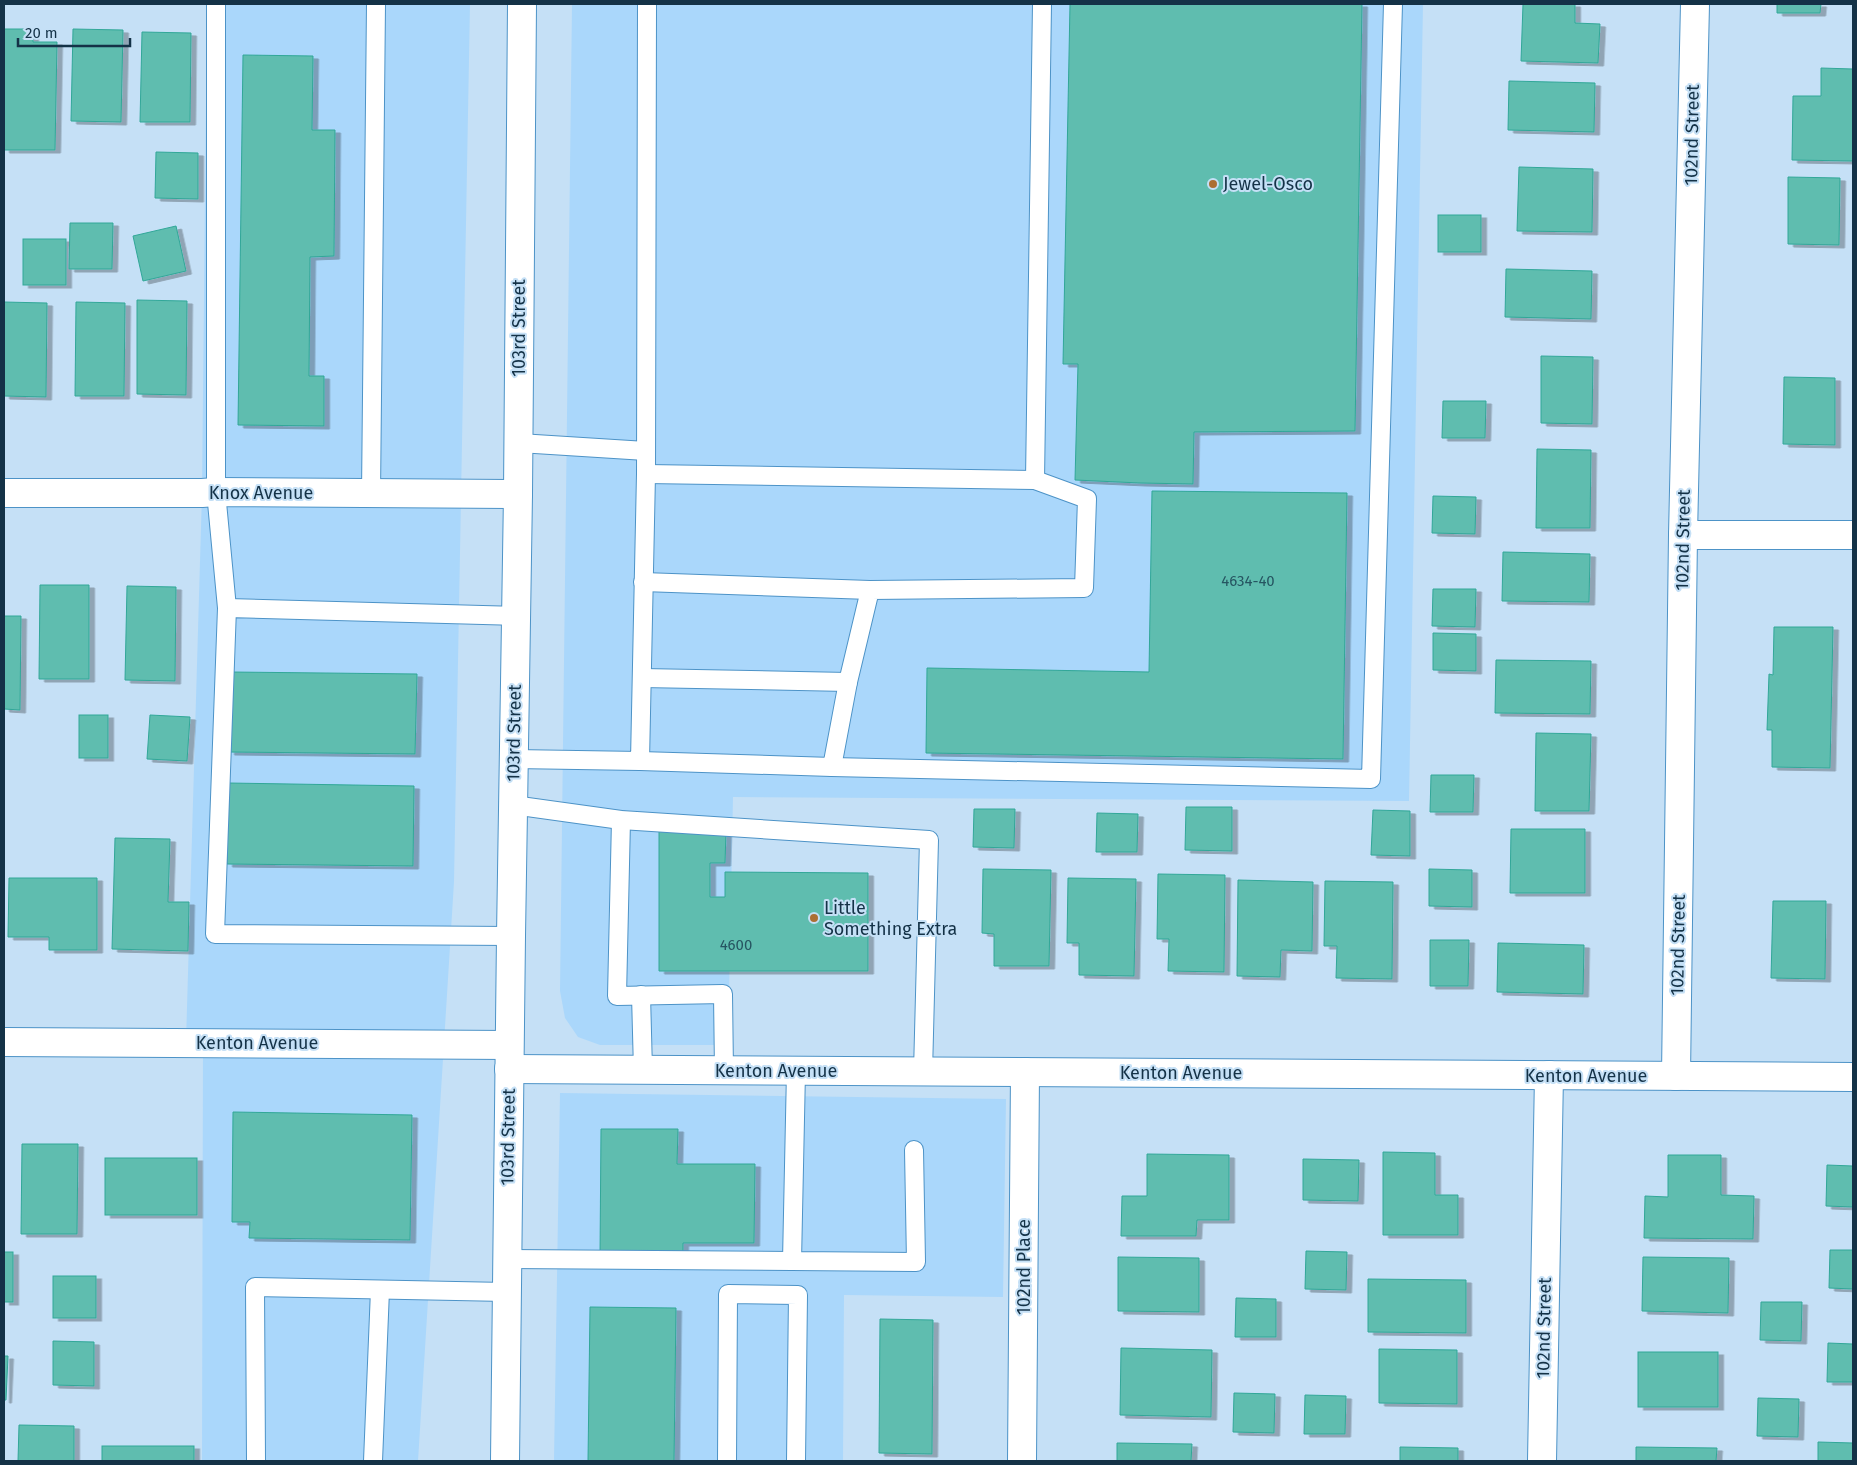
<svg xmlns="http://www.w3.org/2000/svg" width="1857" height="1465" font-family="'Fira Sans',sans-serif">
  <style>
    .built { fill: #aad7fb }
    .building { fill: #5ebdaf; stroke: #31a798; filter: url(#shadow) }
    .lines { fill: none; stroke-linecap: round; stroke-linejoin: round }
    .lane-casing { stroke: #4d93c7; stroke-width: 20 }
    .street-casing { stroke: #4d93c7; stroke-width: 30 }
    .secondary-casing { stroke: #4d93c7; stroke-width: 30 }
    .lane { stroke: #fff; stroke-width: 18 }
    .street { stroke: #fff; stroke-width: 28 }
    .secondary { stroke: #fff; stroke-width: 28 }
    .poi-dot { fill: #ac6f33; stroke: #c5e0f6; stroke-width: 2 }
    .labels { text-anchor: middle; stroke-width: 4; stroke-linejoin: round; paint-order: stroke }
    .number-label { font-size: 15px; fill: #265561 }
    .street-label { font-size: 18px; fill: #143247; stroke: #c5e0f6 }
    .poi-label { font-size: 18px; fill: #143247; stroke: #c5e0f6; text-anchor: start }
  </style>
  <defs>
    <filter id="shadow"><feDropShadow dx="5.5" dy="3" stdDeviation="0" flood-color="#0004"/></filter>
  </defs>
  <rect width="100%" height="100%" fill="#c5e0f6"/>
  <g class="built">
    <path d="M207,4H470L454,882L418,1461H202L203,1043L186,1042L202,493Z"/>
    <path d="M572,4H1423L1409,801L733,797L728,1045H600L578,1037L565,1018L560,991Z"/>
    <path d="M560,1093L1006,1099L1003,1297L844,1295L843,1461H554Z"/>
  </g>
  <g class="building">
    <path d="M1070,4H1362L1355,431L1194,432L1193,484L1140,483L1075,480L1078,364H1063Z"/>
    <path d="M1523,4H1575V23L1600,24L1598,63L1521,61Z"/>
    <path d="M1777,4H1821L1820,13H1777Z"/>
    <path d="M4,29H33V42H57L55,150H4Z"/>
    <path d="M73,29L123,30L121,122L71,121Z"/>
    <path d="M142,32L191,33L190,122H140Z"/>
    <path d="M243,55L313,56L312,130H335L334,256L310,257L309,376H324V426L238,425Z"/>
    <path d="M1821,68L1853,69V161L1792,160L1793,96H1821Z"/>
    <path d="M1509,81L1595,83L1594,132L1508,130Z"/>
    <path d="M156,152L198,153V199L155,198Z"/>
    <path d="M1519,167L1593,169L1592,232L1517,231Z"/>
    <path d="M1788,177L1840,178L1839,245L1788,244Z"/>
    <rect x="1438" y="215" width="43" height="37"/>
    <path d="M70,223H113L112,269H69Z"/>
    <path d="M176,226L186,271L143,281L133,236Z"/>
    <rect x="23" y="239" width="43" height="46"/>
    <path d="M1506,269L1592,271L1591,319L1505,317Z"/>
    <path d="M137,300L187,301L186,395L137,394Z"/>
    <path d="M4,302L47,303L46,397L4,396Z"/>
    <path d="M76,302L125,303L124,396H75Z"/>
    <path d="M1541,356L1593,357L1592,424L1541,423Z"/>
    <path d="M1784,377L1835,378V445L1783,444Z"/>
    <path d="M1443,401H1486L1485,438H1442Z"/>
    <path d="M1537,449L1591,450L1590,528H1536Z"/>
    <path d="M1152,491L1347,493L1343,759L926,753L927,668L1149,672Z"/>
    <path d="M1433,496L1476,497L1475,534L1432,533Z"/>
    <path d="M1503,552L1590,554L1589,602L1502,601Z"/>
    <path d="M40,585H89V679H39Z"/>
    <path d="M127,586L176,587L175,681L125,680Z"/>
    <path d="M1433,589H1476L1475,627L1432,626Z"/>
    <path d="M4,616H21L20,710L4,709Z"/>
    <path d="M1774,627H1833L1830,768L1772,767V730H1767L1769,674L1773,675Z"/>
    <path d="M1433,633L1476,634V671L1433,670Z"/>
    <path d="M1496,660L1591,661L1590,714L1495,713Z"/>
    <path d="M230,672L417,674L415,754L229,752Z"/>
    <rect x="79" y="715" width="29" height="43"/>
    <path d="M150,715L190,717L187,761L147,759Z"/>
    <path d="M1536,733L1591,734L1589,811H1535Z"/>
    <path d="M1431,775H1474L1473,812H1430Z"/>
    <path d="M228,783L414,786L413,866L227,864Z"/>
    <path d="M1186,807H1232V851L1185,850Z"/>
    <path d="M974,809H1015L1014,848L973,847Z"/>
    <path d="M1373,810L1410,811V856L1371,855Z"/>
    <path d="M1097,813L1138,814L1137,852H1096Z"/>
    <path d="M1511,829H1585V893H1510Z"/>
    <path d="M659,831H726L725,863H710V897H725V872L868,873V971H659Z"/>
    <path d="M115,838L170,839L168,902H189L188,951L112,949Z"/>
    <path d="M983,869L1051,870L1049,966H994V934L982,933Z"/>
    <path d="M1429,869L1472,870V907L1429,906Z"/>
    <path d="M1158,874L1225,875L1224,972L1168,971L1169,939H1157Z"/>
    <path d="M9,878H97V950H49V937H8Z"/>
    <path d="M1068,878L1136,879L1134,976L1079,975V943H1067Z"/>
    <path d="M1238,880L1313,882L1312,951L1281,950L1280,977L1237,976Z"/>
    <path d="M1325,881L1393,882L1392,979L1336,978L1337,946H1324Z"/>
    <path d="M1773,901H1826L1825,979L1771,978Z"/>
    <path d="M1430,940H1469L1468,986H1430Z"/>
    <path d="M1498,943L1584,945L1583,994L1497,992Z"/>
    <path d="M233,1112L412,1115L410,1240L249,1238L250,1222H232Z"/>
    <path d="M601,1129H678L677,1164H755L754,1243H683V1256H600Z"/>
    <path d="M22,1144H78L77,1234H21Z"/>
    <path d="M1383,1152L1435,1153V1195H1458V1235H1383Z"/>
    <path d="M1147,1154L1229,1155V1220H1197L1196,1236H1121L1122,1196H1147Z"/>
    <path d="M1668,1155H1721V1195L1754,1196L1753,1239L1644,1238L1645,1196L1668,1197Z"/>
    <rect x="105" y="1158" width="92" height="57"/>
    <path d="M1303,1159L1359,1160L1358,1201L1303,1200Z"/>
    <path d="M1827,1165L1853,1166V1207L1826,1206Z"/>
    <path d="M1830,1250H1853V1289L1829,1288Z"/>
    <path d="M1306,1251L1347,1252L1346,1290L1305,1289Z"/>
    <rect x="4" y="1252" width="9" height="50"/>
    <path d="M1118,1257L1199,1258V1312L1118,1311Z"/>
    <path d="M1643,1257L1729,1258L1728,1313L1642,1311Z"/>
    <rect x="53" y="1276" width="43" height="42"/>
    <path d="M1368,1279L1466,1280V1333L1368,1332Z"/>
    <path d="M1236,1298L1276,1299V1337H1235Z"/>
    <path d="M1761,1302H1802L1801,1341L1760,1340Z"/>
    <path d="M590,1307L676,1308L674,1461H588Z"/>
    <path d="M880,1319L933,1320L932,1454L879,1453Z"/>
    <path d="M53,1341L94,1342V1386L53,1385Z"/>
    <path d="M1828,1343L1853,1344V1382H1827Z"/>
    <path d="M1121,1348L1212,1350L1211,1417L1120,1415Z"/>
    <path d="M1379,1349L1457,1350V1404L1379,1403Z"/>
    <rect x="1638" y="1352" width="80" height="55"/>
    <path d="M4,1356H8L6,1400H4Z"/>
    <path d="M1234,1393L1275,1394L1274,1433L1233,1432Z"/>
    <path d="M1305,1395L1346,1396L1345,1434H1304Z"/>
    <path d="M1758,1398L1799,1399L1798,1437L1757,1436Z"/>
    <path d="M19,1425L74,1426V1461H18Z"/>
    <path d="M1818,1442L1853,1443V1461H1818Z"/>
    <path d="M1117,1443L1192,1444L1191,1461H1117Z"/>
    <rect x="102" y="1446" width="92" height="15"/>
    <path d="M1400,1447L1458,1448V1461H1400Z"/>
    <path d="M1636,1447L1717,1448L1716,1461H1636Z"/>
  </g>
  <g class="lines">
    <defs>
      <g id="lane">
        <path d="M216,4V492L227,608"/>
        <path d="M519,443L646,451"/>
        <path d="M1035,480L1042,4"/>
        <path d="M371,494L376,4"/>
        <path d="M643,582L870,590"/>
        <path d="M642,678L848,682"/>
        <path d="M514,759L640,761L646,474L647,4"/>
        <path d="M640,761L832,767L848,682L870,590L1084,588L1087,499L1035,480L646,474"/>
        <path d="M832,767L1371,779L1393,4"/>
        <path d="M513,805L621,820L929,840L923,1072"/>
        <path d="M621,820L617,996L723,994L724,1071"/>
        <path d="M511,936L215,934L227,608L516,616"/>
        <path d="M641,995L643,1070"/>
        <path d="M796,1071L792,1261L916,1262L914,1150"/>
        <path d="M507,1259L792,1261"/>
        <path d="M256,1461L255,1287L506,1292"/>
        <path d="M373,1461L380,1290"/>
        <path d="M727,1461L728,1294L798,1295L796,1461"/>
      </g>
      <g id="street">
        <path d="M4,493H202L216,492L518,494"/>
        <path d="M1683,535H1853"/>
        <path d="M4,1042L509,1045"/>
        <path d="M509,1069L1853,1077"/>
        <path d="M1676,1076L1683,535L1695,4"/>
        <path d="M1022,1461L1025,1072"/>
        <path d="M1542,1461L1549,1075"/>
      </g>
      <path id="secondary" d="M505,1461L511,936L518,494L522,4"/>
    </defs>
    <use href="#lane" class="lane-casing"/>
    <use href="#street" class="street-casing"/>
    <use href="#secondary" class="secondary-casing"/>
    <use href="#lane" class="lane"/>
    <use href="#street" class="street"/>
    <use href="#secondary" class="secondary"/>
  </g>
  <g class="poi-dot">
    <circle cx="1213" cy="184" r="5"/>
    <circle cx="814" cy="918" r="5"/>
  </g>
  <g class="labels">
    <g class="number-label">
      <text x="1248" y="586">4634-40</text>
      <text x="736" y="950">4600</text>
    </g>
    <g class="street-label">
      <text transform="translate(1692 135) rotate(-89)" y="6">102nd Street</text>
      <text transform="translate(519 328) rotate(-90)" y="6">103rd Street</text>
      <text x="261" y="499">Knox Avenue</text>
      <text transform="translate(1683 540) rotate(-89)" y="6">102nd Street</text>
      <text transform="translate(514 733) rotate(-89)" y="6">103rd Street</text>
      <text transform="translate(1678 945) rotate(-89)" y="6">102nd Street</text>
      <text x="257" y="1049">Kenton Avenue</text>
      <text x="776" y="1077">Kenton Avenue</text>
      <text x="1181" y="1079">Kenton Avenue</text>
      <text x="1586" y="1082">Kenton Avenue</text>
      <text transform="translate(508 1137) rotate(-89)" y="6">103rd Street</text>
      <text transform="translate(1024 1267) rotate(-90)" y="6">102nd Place</text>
      <text transform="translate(1544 1328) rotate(-89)" y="6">102nd Street</text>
    </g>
    <g class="poi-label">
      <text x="1223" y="190">Jewel-Osco</text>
      <text x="824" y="914">Little<tspan x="824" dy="21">Something Extra</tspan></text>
    </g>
  </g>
  <rect width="1857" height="1465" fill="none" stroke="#143247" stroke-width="10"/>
  <path d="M18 38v8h112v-8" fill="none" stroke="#143247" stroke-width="2.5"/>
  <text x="25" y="38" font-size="15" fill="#143247" stroke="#c5e0f6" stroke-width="4" paint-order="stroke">20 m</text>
</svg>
